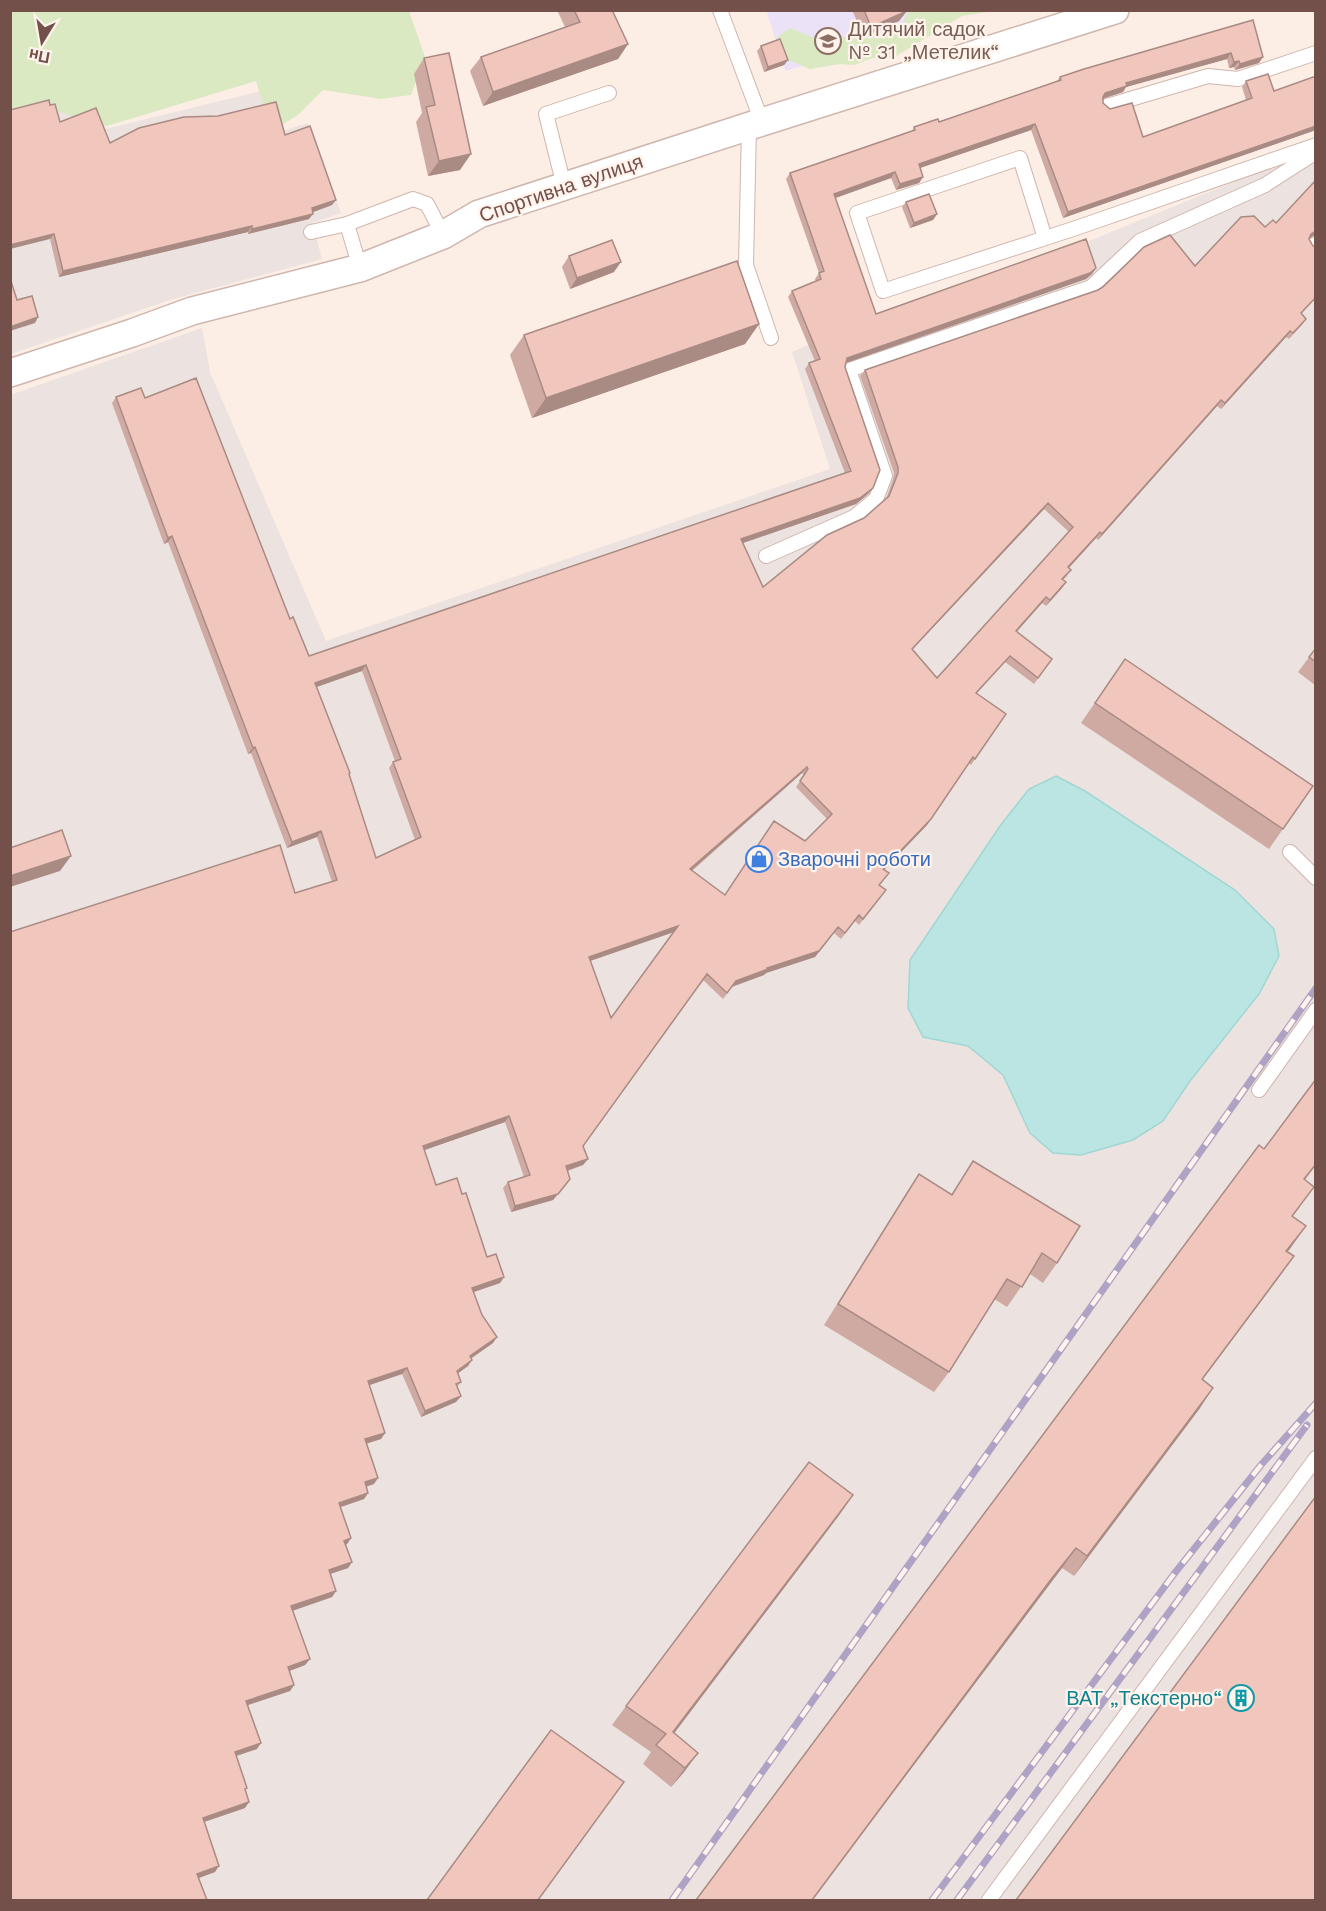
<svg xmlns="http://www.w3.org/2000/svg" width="1326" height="1911" font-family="'Work Sans',sans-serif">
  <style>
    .industrial { fill: #ece2df }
    .education { fill: #ebe2f8 }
    .green { fill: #dbe9c3 }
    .water { fill: #bae5e2; stroke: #a0d7d3; stroke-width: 1.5 }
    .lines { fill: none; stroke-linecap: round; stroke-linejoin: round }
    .lane-casing { stroke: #cfb6ae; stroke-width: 16 }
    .street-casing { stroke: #cfb6ae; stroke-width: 30 }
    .lane { stroke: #fff; stroke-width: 14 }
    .street { stroke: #fff; stroke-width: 27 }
    .rail-casing { stroke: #aea3c5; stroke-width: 7 }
    .rail { stroke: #fff3eb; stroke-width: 4.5; stroke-dasharray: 14; stroke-linecap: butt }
    .wall { fill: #cfaaa3; fill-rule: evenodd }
    .shaded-wall { fill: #a98b84 }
    .building { fill: #f1c6bd; stroke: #a98b84; stroke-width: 1.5; fill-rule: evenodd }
    .labels { text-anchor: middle; stroke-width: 4.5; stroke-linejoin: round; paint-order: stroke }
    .education-label { font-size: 20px; fill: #785e54; stroke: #fff3eb; text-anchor: start }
    .street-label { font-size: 20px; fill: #74504a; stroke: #fff3eb }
    .shop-label { font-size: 20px; fill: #366cbe; stroke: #fff3eb; text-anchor: start }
    .culture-label { font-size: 20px; fill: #0d838f; stroke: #fff3eb; text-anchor: end }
  </style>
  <rect width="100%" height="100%" fill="#fceee5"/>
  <g class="industrial">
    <path d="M10,87L101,130L269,89L282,131L308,123L341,213L312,223L322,259L170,300L11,354Z"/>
    <path d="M1314,149L1315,151V1900H11L10,395L202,328L210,372L326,641L830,469L792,352L839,332L1082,244Z"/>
  </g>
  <path class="education" d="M766,10L974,11L786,71Z"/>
  <g class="green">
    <path d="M11,11H409L425,57L411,95L381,99L323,90L298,115L271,131L256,81L107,126L97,125L52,109L11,111Z"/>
    <path d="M908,11H994L962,16L893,58H873L854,65L840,64L810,69L783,58L777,37L790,28L812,37L876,38L901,28Z"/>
  </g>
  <path class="water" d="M1056,776L1085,791L1235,890L1274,929L1279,956L1259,994L1190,1081L1163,1121L1133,1140L1081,1155L1053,1153L1030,1133L1003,1075L968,1046L923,1037L908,1008L910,960L1000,826L1029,789Z"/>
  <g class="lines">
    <defs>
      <g id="lane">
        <path d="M720,10L762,122"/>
        <path d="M1107,106L1208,76L1238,79L1316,53"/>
        <path d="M749,126L746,265L771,338"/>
        <path d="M564,186L546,114L609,93"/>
        <path d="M347,224L413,199L427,204L443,235"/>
        <path d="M311,232L347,224L360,268"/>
        <path d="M1045,238L1020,158L857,213L883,291L1076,228L1316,145"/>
        <path d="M1314,245L1316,244"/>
        <path d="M766,556L854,517L876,499L885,476L849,370L1091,287L1140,241L1265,185L1316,152"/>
        <path d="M1290,852L1316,878"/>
        <path d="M1259,1090L1316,1010"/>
        <path d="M989,1900L1316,1458"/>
      </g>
      <path id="street" d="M10,373L132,333L192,311L360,268L443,235L479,214L762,122L1115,10"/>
    </defs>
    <use href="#lane" class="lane-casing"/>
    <use href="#street" class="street-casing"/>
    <use href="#lane" class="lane"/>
    <use href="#street" class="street"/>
    <defs>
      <g id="rail">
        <path d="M672,1900L1316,988"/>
        <path d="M932,1900L1174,1574L1261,1465L1316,1403"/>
        <path d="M957,1900L1307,1425"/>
      </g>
    </defs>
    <use href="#rail" class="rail-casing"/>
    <use href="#rail" class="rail"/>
  </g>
  <g class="wall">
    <path d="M557,10H612L628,44L618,59L483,106L470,71L481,57L565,27Z"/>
    <path d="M852,10H907L899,21L864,37Z"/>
    <path d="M1253,20L1259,63L1235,70L1234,67L1229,68L1227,59L1126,87L1123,92L1103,99V103L1143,137L1246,100L1242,87L1246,81L1274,91L1316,76V130L1063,218L1031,130L920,168L923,177L919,183L896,190L891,178L835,198L876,314L1096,268L1092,274L1086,279L846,363L845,367L873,488L868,494L856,504L743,543L763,587L864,518L886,499L893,479L894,473L860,376L865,370L1195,266L1265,227L1276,223L1313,236L1309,239L1313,246L1316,247V298L1301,314L1306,319L1302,325L1289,339L1286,337L1221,409L1217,406L1098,540L1096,538L1069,568L1067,576L1063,580L1062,588L1046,606L1042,603L1016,632L1052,659L1034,684L1005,662L976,694L1006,714L971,765L969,763L927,825L884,870L880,885L886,890L859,925L855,921L841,939L834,933L815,957L766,973L764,975L732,987L723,999L703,980L583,1146L588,1159L583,1165L568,1171L566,1185L553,1200L511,1212L503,1188L508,1182L524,1177L505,1122L424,1150L436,1185L462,1194L487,1257L504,1277L500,1283L473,1292L493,1343L471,1358L468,1366L458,1373L461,1382L457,1387L461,1396L456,1402L421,1417L402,1374L369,1385L385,1433L381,1439L366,1444L374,1484L366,1487L368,1493L364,1499L340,1507L351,1538L347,1544L346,1545L352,1562L348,1568L330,1574L336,1591L332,1597L292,1611L310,1659L305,1665L289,1671L294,1685L290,1691L248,1705L257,1749L236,1756L245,1791V1808L204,1822L215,1872L199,1878L10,1900L295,893L332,882L317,837L287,848L251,753L248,754L168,542L164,544L112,403L116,397L145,398L290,619L309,656L845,473L805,369L809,363L815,361L788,297L792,291L816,282L815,279L819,273L786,179L790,173L912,131L914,127L939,122L1057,81L1060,77ZM1044,509L1069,532L937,678L912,650ZM362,671L395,761L393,762L389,768L415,840L376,858L349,775L316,687ZM802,773L804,775L796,787L827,819L805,841L725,895L692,871ZM674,932L611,1018L590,961Z"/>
    <path d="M761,46L788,60L784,65L764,72L757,51Z"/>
    <path d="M424,58L460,170L428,176L416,122L422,113L414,74Z"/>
    <path d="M50,105L60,122L110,143L285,135L332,205L313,212L309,219L248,234V232L59,277L50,239Z"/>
    <path d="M906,202L937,214L933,220L910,228L902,207Z"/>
    <path d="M569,256L614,272L570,289L562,267Z"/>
    <path d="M759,324L745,344L532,418L510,355L524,335Z"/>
    <path d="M1316,648V686L1298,672Z"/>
    <path d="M1125,659L1313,786L1269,849L1081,723Z"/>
    <path d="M1316,1079V1165L1305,1180L1300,1207L1293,1216L1292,1246L1287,1252L1294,1256L1202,1380L1200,1408L1074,1576L1062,1568L1039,1598L813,1900H696L1264,1149Z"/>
    <path d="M973,1161L1057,1263L1043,1283L1030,1274L1007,1307L994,1299L949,1372L934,1392L824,1325L905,1195L919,1174L951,1195Z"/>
    <path d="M840,1514L674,1733L698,1753L684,1772L671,1787L643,1764L651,1752L612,1725L626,1706Z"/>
  </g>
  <g class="shaded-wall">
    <path d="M907,11L899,21L864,37L871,27Z"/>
    <path d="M628,44L618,59L483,106L493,92Z"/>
    <path d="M1231,53L1227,59L1126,87L1123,92L1101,99L1105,93L1126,83Z"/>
    <path d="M1263,57L1259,63L1235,70L1240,64Z"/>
    <path d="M788,60L784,65L764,72L768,67Z"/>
    <path d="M1239,61L1234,67L1229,68L1234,62Z"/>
    <path d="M1035,124L1031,130L914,170L919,164Z"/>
    <path d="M1316,126V130L1063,218L1068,212Z"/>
    <path d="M471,154L460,170L428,176L439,161Z"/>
    <path d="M895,172L891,178L830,200L834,194Z"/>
    <path d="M923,177L919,183L896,190L900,184Z"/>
    <path d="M336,200L332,205L308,214L312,208Z"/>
    <path d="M313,214L309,219L248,234L252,229Z"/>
    <path d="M937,214L933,220L910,228L914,223Z"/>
    <path d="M252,226L248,232L59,277L63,271Z"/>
    <path d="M1316,231V236H1313L1307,240L1311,234Z"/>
    <path d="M54,234L50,239L10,249V245Z"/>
    <path d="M621,262L614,272L570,289L577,278Z"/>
    <path d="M1096,268L1092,274L1086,279L843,364L847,358Z"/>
    <path d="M38,317L35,323L10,331V327Z"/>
    <path d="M759,324L745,344L532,418L546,398Z"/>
    <path d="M1290,331L1286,337L1221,409L1225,403Z"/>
    <path d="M1221,400L1217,406L1098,540L1102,534Z"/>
    <path d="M873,488L868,494L856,504L737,545L741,539Z"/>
    <path d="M1048,503L1044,509L907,655L912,649Z"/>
    <path d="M1100,532L1096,538L1064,573L1068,567Z"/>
    <path d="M172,536L168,542L164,544L168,538Z"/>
    <path d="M1066,582L1062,588L1046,606L1050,600Z"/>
    <path d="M1046,597L1042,603L1012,637L1016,631Z"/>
    <path d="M366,665L362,671L311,689L315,683Z"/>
    <path d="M255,747L251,753L248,754L253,748Z"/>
    <path d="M807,767L802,773L686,875L690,869Z"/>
    <path d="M931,819L927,825L879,875L883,869Z"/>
    <path d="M321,831L317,837L287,848L292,842Z"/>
    <path d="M71,856L60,871L10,887V876Z"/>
    <path d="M678,926L674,932L584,963L589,957Z"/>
    <path d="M838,927L815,957L766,973L764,975L731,987L736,981L767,968Z"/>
    <path d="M509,1116L505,1122L419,1152L423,1146Z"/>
    <path d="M588,1159L583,1165L562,1172L566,1166Z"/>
    <path d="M570,1179L553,1200L511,1212L515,1206Z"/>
    <path d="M1306,1226L1292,1246L1273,1271L1286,1251Z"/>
    <path d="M1294,1256L1280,1276L1188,1399L1202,1379Z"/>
    <path d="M504,1277L500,1283L468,1294L472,1288Z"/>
    <path d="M497,1337L493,1343L466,1362L470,1356Z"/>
    <path d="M472,1360L468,1366L453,1377L457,1371Z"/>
    <path d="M407,1368L402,1374L364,1387L368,1381Z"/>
    <path d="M1213,1388L1200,1408L1074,1576L1087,1556Z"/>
    <path d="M461,1396L456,1402L421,1417L425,1411Z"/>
    <path d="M385,1433L381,1439L361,1445L365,1439Z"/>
    <path d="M378,1478L374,1484L360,1488L365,1482Z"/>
    <path d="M368,1493L364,1499L335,1509L339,1503Z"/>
    <path d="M853,1495L840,1514L660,1752L673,1732Z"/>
    <path d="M351,1538L347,1544L340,1547L344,1541Z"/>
    <path d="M1076,1548L1062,1568L812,1900L1052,1578Z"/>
    <path d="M352,1562L348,1568L324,1576L329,1570Z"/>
    <path d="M336,1591L332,1597L286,1613L291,1606Z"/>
    <path d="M310,1659L305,1665L284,1673L288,1667Z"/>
    <path d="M294,1685L290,1691L242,1707L246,1701Z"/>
    <path d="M261,1743L257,1749L230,1758L235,1752Z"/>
    <path d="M698,1753L684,1772L671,1787L685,1768Z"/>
    <path d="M249,1802L245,1808L198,1824L203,1818Z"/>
    <path d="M219,1866L215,1872L193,1880L197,1874Z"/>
  </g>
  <g class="building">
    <path d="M574,10H612L628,44L493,92L481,57L580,22Z"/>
    <path d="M864,10H907V11L871,27Z"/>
    <path d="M1253,20L1263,57L1240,64L1239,61L1234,62L1231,53L1126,83L1127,86L1105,93L1103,97V103L1110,109L1132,103L1143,137L1252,98L1246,81L1268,74L1274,91L1316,76V126L1068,212L1035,124L919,164L923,177L900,184L895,172L834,194L876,314L1086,239L1096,268L1090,273L847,358L845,367L880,470L873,488L860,498L741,539L763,587L827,535L864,518L889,496L898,473V467L865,370L1098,290L1103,287L1144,247L1170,235L1195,266L1241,217L1254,216L1265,227L1273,220L1276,223L1316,180V231L1311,234L1309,239L1313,246L1316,247V297L1301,313L1306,319L1293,333L1290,331L1225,403L1221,400L1102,534L1100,532L1068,567L1071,570L1062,579L1066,582L1050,600L1046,597L1016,631L1052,659L1038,678L1010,656L976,693L1006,714L975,759L973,757L931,819L883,869L889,873L879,885L886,890L863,919L859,915L845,933L838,927L819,951L767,968L768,969L736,981L727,993L707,974L583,1146L588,1159L566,1166L570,1179L558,1194L515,1206L508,1182L530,1175L509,1116L423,1146L436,1185L457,1178L462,1194L466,1193L487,1257L496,1254L504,1277L472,1288L482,1315L497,1337L470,1356L472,1360L457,1371L461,1382L456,1384L461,1396L425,1411L407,1368L368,1381L385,1433L365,1439L378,1478L365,1482L368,1493L339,1503L351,1538L344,1541L352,1562L329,1570L336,1591L291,1606L310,1659L288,1667L294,1685L246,1701L261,1743L235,1752L247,1788L245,1789L249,1802L203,1818L219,1866L197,1874L207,1900H10V932L280,845L295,893L337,880L321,831L292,842L255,747L253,748L172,536L168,538L116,397L141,388L145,398L196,378L290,619L293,617L309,656L851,471L809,363L820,359L792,291L821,279L819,273L824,271L790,173L915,130L914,127L938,119L939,122L1061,80L1060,77L1084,69ZM1048,503L1073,527L937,678L912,649ZM366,665L401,759L393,762L421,837L376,858L349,774L350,773L315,683ZM807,767L808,769L800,781L832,814L805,841L774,821L725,895L690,869ZM678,926L611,1018L589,957Z"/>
    <path d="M780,39L788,60L768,67L761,46Z"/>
    <path d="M449,53L471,154L439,161L426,107L435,105L424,58Z"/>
    <path d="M49,100L50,105L55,104L60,122L96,108L110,143L139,128L184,117L218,116L276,102L285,135L310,126L336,200L312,208L313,214L252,229V226L63,271L54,234L10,245V110Z"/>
    <path d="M929,194L937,214L914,223L906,202Z"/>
    <path d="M612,240L621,262L577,278L569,256Z"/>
    <path d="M737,261L759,324L546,398L524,335Z"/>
    <path d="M10,278L17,300L32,296L38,317L10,327Z"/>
    <path d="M1316,648V662L1309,657Z"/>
    <path d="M1125,659L1313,786L1283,829L1095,703Z"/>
    <path d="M62,830L71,856L10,876V848Z"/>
    <path d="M1316,1079V1164L1304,1179L1314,1187L1292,1216L1306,1226L1286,1251L1294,1256L1202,1379L1213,1388L1087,1556L1076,1548L1052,1578L812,1900H696L1259,1145L1264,1149Z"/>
    <path d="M973,1161L1080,1226L1057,1263L1042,1253L1022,1287L1007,1279L949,1372L838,1304L919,1174L952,1195Z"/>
    <path d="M809,1462L853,1495L673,1732L698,1753L685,1768L656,1745L666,1734L626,1706Z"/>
    <path d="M1316,1496V1900H1016Z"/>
    <path d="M551,1730L624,1782L538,1900H427Z"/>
  </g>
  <defs>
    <symbol id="school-ring" viewBox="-11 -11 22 22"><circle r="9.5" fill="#fff3eb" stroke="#8d6e63" stroke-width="1.5"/><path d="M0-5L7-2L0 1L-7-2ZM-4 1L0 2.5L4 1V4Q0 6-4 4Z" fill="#8d6e63"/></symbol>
    <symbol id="shop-ring" viewBox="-11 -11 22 22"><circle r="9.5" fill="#fff3eb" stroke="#3f7fe0" stroke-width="1.5"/><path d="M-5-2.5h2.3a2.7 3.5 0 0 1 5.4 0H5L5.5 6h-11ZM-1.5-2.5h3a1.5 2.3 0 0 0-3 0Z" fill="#3f7fe0"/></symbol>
    <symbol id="building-ring" viewBox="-11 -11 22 22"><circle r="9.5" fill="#fff3eb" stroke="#0f9aa8" stroke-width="1.5"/><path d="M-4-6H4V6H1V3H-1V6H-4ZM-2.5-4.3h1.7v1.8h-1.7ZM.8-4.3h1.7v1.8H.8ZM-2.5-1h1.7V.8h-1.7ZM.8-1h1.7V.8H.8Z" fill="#0f9aa8"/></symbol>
  </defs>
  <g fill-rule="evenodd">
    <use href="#school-ring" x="813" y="26" width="30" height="30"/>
    <use href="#shop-ring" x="744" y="844" width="30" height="30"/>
    <use href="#building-ring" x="1226" y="1683" width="30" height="30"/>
  </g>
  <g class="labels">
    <g class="education-label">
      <text x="848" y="36">Дитячий садок<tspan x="848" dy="23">№ 31 „Метелик“</tspan></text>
    </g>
    <g class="street-label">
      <text transform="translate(561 188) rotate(-19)" y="7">Спортивна вулиця</text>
    </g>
    <g class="shop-label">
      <text x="778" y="866">Зварочні роботи</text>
    </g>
    <g class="culture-label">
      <text x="1222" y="1705">ВАТ „Текстерно“</text>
    </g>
  </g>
  <rect width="1326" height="1911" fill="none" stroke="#74504a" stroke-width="24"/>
  <g transform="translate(42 42) rotate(191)" stroke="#fff3eb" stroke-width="4.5" paint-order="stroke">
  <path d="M0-4.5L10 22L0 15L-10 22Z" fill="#74504a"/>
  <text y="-9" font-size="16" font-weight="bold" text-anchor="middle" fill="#74504a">Пн</text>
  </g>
</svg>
